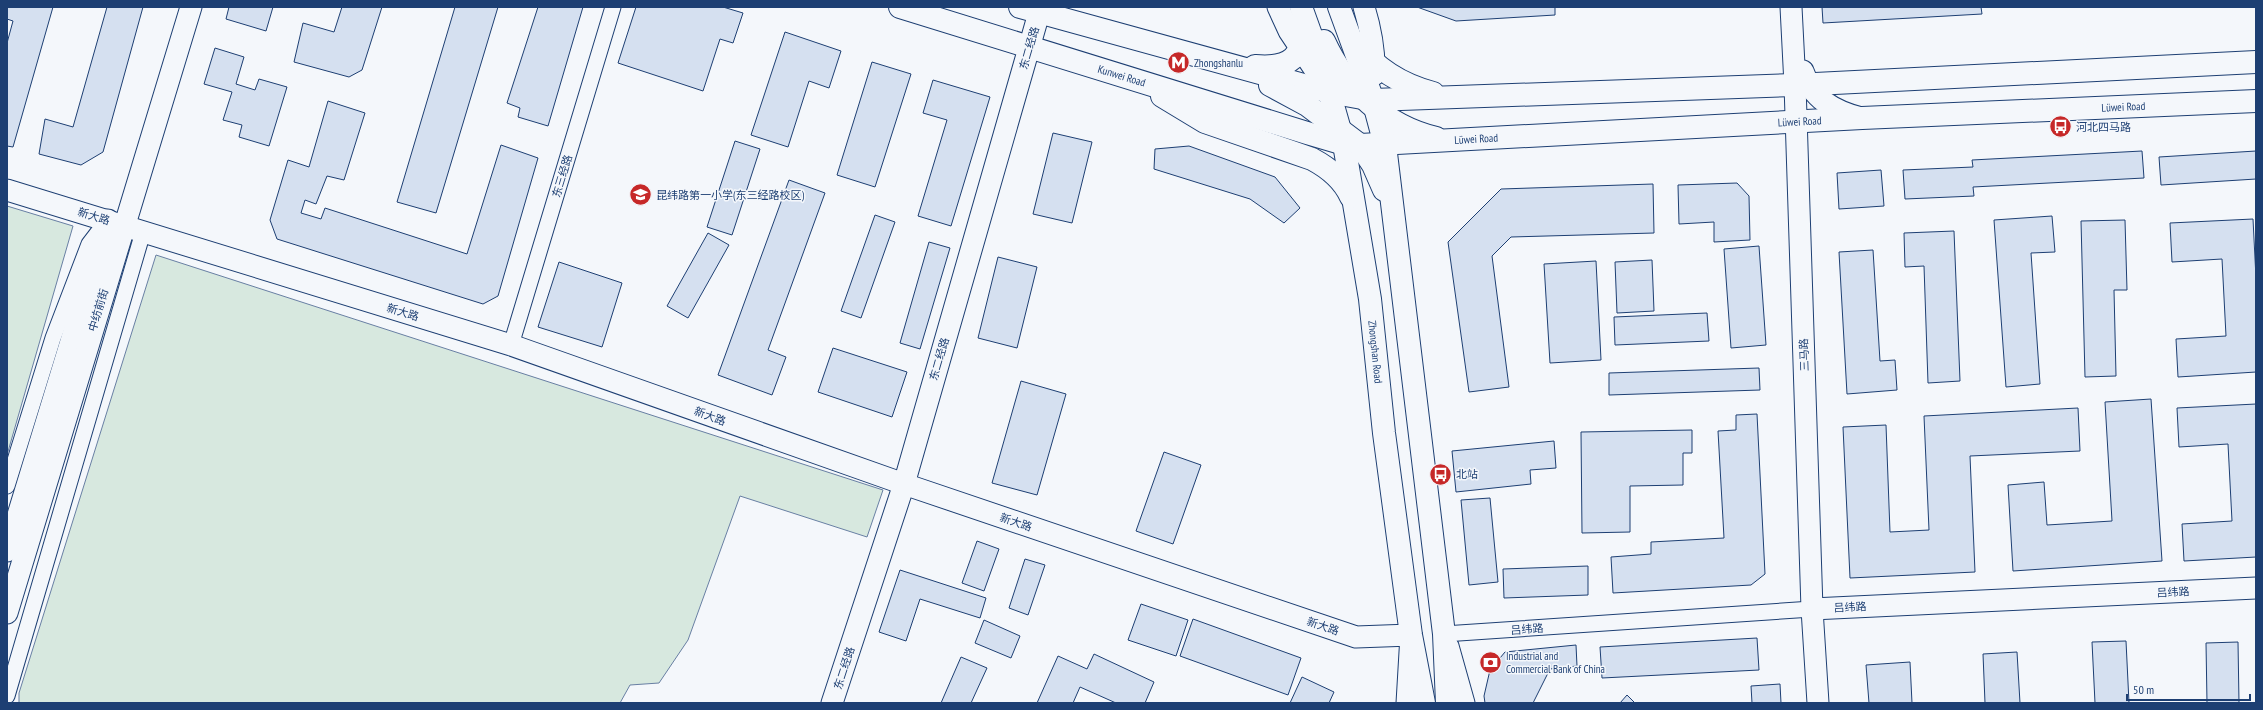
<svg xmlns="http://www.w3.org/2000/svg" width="2263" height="710" font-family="'PT Sans Narrow','Noto Sans SC',sans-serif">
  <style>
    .green { fill: #d7e8df; stroke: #687fa3 }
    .building { fill: #d5e0f0; stroke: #1d3f73 }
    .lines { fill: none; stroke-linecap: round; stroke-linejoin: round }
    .street-casing { stroke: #1d3f73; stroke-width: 17 }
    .secondary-casing { stroke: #1d3f73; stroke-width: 23 }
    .primary-casing { stroke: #1d3f73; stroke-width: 24 }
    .street { stroke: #f4f7fb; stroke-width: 15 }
    .secondary { stroke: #f4f7fb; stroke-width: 21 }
    .primary { stroke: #f4f7fb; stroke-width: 22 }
    .labels { text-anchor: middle; stroke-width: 3; stroke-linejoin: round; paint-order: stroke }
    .street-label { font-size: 11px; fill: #1d3f73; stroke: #f4f7fb }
    .poi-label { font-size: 11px; fill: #1d3f73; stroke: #f4f7fb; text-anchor: start }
  </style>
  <rect width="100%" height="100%" fill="#f4f7fb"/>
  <g class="green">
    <path d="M7,206L73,226L7,455Z"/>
    <path d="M156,255L883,490L867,537L740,496L688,640L659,683L630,685L620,703H19V693Z"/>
  </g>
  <g class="building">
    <path d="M7,7H53L13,147L7,146V43L13,21L7,19Z"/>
    <path d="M107,7H143L103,152L81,165L39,154L45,119L73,127Z"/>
    <path d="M229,7H273L266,31L226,19Z"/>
    <path d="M342,7H382L362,70L349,77L294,62L303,23L334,32Z"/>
    <path d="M455,7H498L436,213L397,202Z"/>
    <path d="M538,7H583L548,126L518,117L520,108L507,103Z"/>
    <path d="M636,7H723L743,13L733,43L720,39L703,91L618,63Z"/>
    <path d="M1417,7H1555V15L1456,21Z"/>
    <path d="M1822,7H1981L1982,14L1823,23Z"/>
    <path d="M785,32L841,51L829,88L809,81L788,147L751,135Z"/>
    <path d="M215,48L244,57L236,84L255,90L259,79L287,87L269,146L239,137L242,125L223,120L232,92L204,84Z"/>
    <path d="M872,62L911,74L875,187L837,175Z"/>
    <path d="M933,80L990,97L951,226L918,216L947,120L923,113Z"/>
    <path d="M328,101L365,113L344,180L327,176L316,204L305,200L301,213L321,219L325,208L467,254L501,145L538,158L498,296L483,304L277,239L270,220L288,160L309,167Z"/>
    <path d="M1053,133L1092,142L1072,223L1033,214Z"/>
    <path d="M735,141L760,149L732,235L707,227Z"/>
    <path d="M1189,146L1275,177L1300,208L1284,223L1250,199L1154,169L1155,149Z"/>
    <path d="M2142,151L2144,178L1973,187L1974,196L1905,199L1903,170L1973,167L1972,160Z"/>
    <path d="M2256,151V179L2161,185L2159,157Z"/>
    <path d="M1881,170L1884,206L1839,209L1837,173Z"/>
    <path d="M789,180L825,193L768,350L786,357L772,395L718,375Z"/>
    <path d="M1737,183L1749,196L1750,240L1714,242V222L1679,224L1678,185Z"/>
    <path d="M1653,184L1654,233L1511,237L1492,256L1509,387L1469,392L1448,242L1501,189Z"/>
    <path d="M875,215L895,222L861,318L841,311Z"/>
    <path d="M2052,216L2055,252L2031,253L2040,384L2006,387L1994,220Z"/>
    <path d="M2253,219L2256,278V372L2178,377L2176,339L2226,336L2222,259L2172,262L2170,223Z"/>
    <path d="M2125,220L2127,290H2114L2116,376L2085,377L2081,221Z"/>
    <path d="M1954,231L1960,381L1928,383L1924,266L1905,267L1904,233Z"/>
    <path d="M708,233L729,245L688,318L667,306Z"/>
    <path d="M929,242L950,248L920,349L900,343Z"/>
    <path d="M1759,246L1766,345L1731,348L1724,249Z"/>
    <path d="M1873,250L1880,361L1895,360L1897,390L1847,394L1839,252Z"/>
    <path d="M998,257L1037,267L1017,348L978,338Z"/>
    <path d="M1652,260L1654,311L1617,313L1615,262Z"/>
    <path d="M1596,261L1601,360L1550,363L1544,264Z"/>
    <path d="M559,262L622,283L602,347L538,327Z"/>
    <path d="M1707,313L1709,341L1615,345L1614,317Z"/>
    <path d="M833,348L907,372L892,417L818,392Z"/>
    <path d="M1759,368L1760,390L1609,395V373Z"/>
    <path d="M1021,381L1066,394L1037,495L992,483Z"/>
    <path d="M2151,399L2162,561L2013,571L2008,485L2044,482L2047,525L2112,521L2105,402Z"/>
    <path d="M2256,404V557L2184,561L2182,524L2232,521L2228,444L2179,447L2177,408Z"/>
    <path d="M2078,408L2080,451L1970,456L1975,572L1850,578L1843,427L1886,425L1890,532L1929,530L1924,416Z"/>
    <path d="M1757,414L1765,574L1751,585L1613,593L1611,557L1651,554V542L1724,538L1718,431L1736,430V415Z"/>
    <path d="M1692,430V453H1683V485L1630,486V532L1582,533L1581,432Z"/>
    <path d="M1554,441L1556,468L1530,470L1531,484L1456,492L1452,451Z"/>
    <path d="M1164,452L1201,465L1173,544L1136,531Z"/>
    <path d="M1490,498L1498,582L1469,585L1461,500Z"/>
    <path d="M977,541L999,549L984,591L962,583Z"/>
    <path d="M1025,559L1045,565L1028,615L1009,608Z"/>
    <path d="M1588,566V595L1504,598L1503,569Z"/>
    <path d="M900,570L986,598L980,618L920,599L906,641L879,632Z"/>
    <path d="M1141,604L1188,620L1176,656L1128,640Z"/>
    <path d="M1193,619L1301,658L1288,695L1180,656Z"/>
    <path d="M984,620L1020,636L1011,658L975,643Z"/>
    <path d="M1757,638L1759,670L1602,678L1600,647Z"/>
    <path d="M2126,641L2129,703H2095L2092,642Z"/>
    <path d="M2238,642L2239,703H2207L2206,643Z"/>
    <path d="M1576,645L1577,666L1550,669L1533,703H1485L1484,696L1490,670L1505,652Z"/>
    <path d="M2017,652L2020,703H1985L1983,654Z"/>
    <path d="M1094,654L1154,682L1145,703H1116L1080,687L1073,703H1037L1058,656L1087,669Z"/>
    <path d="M961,657L987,668L971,703H941Z"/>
    <path d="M1910,662L1912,703H1869L1866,665Z"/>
    <path d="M1302,677L1334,692L1329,703H1290Z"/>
    <path d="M1780,684L1781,703H1752L1751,686Z"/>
    <path d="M1627,695L1635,703H1620Z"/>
  </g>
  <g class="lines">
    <defs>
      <g id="street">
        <path d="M511,345L613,7"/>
        <path d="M7,486L53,338L89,244L102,227"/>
        <path d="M1444,634L1812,609"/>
        <path d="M7,696L143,232"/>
      </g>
      <g id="secondary">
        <path d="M1278,7L1289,31L1325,85"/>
        <path d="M1364,7C1371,30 1375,51 1374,75"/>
        <path d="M1791,7L1795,85L1812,609L1818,703"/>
        <path d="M1803,71C1812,99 1834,111 1861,118"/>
        <path d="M7,190L511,345L904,484L1356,637L1411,635L1407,703"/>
        <path d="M7,551L108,220"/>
        <path d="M1812,609L2256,588"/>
        <path d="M7,613L191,7"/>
        <path d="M1448,646L1464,703"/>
        <path d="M832,703L904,484L1039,13"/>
      </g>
      <g id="primary">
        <path id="s1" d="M900,7L1307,133L1344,144L1360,145L1862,118L2256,101"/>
        <path d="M1020,7L1329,92L1373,100L1795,85L2256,62"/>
        <path id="s2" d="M1301,7L1320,60L1344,144L1370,299L1384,433L1411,635L1424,703"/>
        <path d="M1339,7L1373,100L1385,145L1444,634L1447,703"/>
        <path d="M1324,41C1346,89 1385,126 1436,138"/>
        <path d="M1356,43C1375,68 1402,85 1433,93"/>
        <path d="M1255,66C1291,69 1305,57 1302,21"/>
        <path d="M1270,85L1307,105L1360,145L1373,165L1384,190"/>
        <path d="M1162,96L1205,122L1312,159C1329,168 1343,179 1351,197"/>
      </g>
    </defs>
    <use href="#street" class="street-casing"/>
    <use href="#secondary" class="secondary-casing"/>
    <use href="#primary" class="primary-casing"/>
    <use href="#street" class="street"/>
    <use href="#secondary" class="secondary"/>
    <use href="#primary" class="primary"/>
  </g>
  <defs>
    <symbol id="metro-disc" viewBox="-11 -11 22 22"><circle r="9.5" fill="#c62828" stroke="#f4f7fb"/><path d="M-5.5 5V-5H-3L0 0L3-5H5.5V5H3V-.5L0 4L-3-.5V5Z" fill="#fff"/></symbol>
    <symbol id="bus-disc" viewBox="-11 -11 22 22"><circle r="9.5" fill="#c62828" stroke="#f4f7fb"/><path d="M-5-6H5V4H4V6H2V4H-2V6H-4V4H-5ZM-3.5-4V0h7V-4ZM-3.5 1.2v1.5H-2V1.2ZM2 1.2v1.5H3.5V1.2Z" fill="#fff"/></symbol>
    <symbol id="school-disc" viewBox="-11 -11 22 22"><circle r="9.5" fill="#c62828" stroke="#f4f7fb"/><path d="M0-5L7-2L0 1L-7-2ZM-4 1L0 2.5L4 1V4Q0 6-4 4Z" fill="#fff"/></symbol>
    <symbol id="bank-disc" viewBox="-11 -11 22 22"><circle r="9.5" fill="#c62828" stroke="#f4f7fb"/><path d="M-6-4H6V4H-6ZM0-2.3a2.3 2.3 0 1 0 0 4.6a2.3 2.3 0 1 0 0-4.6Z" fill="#fff"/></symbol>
  </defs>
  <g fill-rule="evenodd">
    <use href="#metro-disc" x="1166" y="50" width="25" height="25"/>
    <use href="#bus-disc" x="2048" y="114" width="25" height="25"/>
    <use href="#school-disc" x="628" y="182" width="25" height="25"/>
    <use href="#bus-disc" x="1428" y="462" width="25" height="25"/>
    <use href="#bank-disc" x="1478" y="650" width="25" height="25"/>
  </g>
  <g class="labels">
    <g class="street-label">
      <text transform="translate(1029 48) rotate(-74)" y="4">东二经路</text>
      <text dy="4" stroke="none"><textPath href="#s1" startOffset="232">Kunwei Road</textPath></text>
      <text dy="4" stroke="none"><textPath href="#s1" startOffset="1245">Lüwei Road</textPath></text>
      <text dy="4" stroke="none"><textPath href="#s1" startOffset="921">Lüwei Road</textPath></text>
      <text dy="4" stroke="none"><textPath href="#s1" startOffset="597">Lüwei Road</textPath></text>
      <text transform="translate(562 176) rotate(-73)" y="4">东三经路</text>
      <text transform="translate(94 216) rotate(17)" y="4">新大路</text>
      <text transform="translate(98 310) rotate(-73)" y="4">中纺前街</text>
      <text transform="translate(403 312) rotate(17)" y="4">新大路</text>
      <text dy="4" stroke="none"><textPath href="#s2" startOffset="354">Zhongshan Road</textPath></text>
      <text transform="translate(1804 355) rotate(-92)" y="4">三马路</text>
      <text transform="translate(939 359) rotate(-74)" y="4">东二经路</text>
      <text transform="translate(710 416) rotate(20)" y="4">新大路</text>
      <text transform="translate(1016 522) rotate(19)" y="4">新大路</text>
      <text transform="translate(2173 592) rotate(-3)" y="4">吕纬路</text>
      <text transform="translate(1850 607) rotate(-3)" y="4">吕纬路</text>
      <text transform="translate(1323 626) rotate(19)" y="4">新大路</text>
      <text transform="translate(1527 629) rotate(-4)" y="4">吕纬路</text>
      <text transform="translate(844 668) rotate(-72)" y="4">东二经路</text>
    </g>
    <g class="poi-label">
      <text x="1194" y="67">Zhongshanlu</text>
      <text x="2076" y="131">河北四马路</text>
      <text x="656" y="199">昆纬路第一小学(东三经路校区)</text>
      <text x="1456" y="478">北站</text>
      <text x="1506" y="660">Industrial and<tspan x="1506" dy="13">Commercial Bank of China</tspan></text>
    </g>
  </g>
  <rect width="2263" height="710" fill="none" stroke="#1d3f73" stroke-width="16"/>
  <path d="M2127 694v6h123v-6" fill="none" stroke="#1d3f73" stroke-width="2"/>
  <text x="2133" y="694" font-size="12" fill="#1d3f73" stroke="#f4f7fb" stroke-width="3" paint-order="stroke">50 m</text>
</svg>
